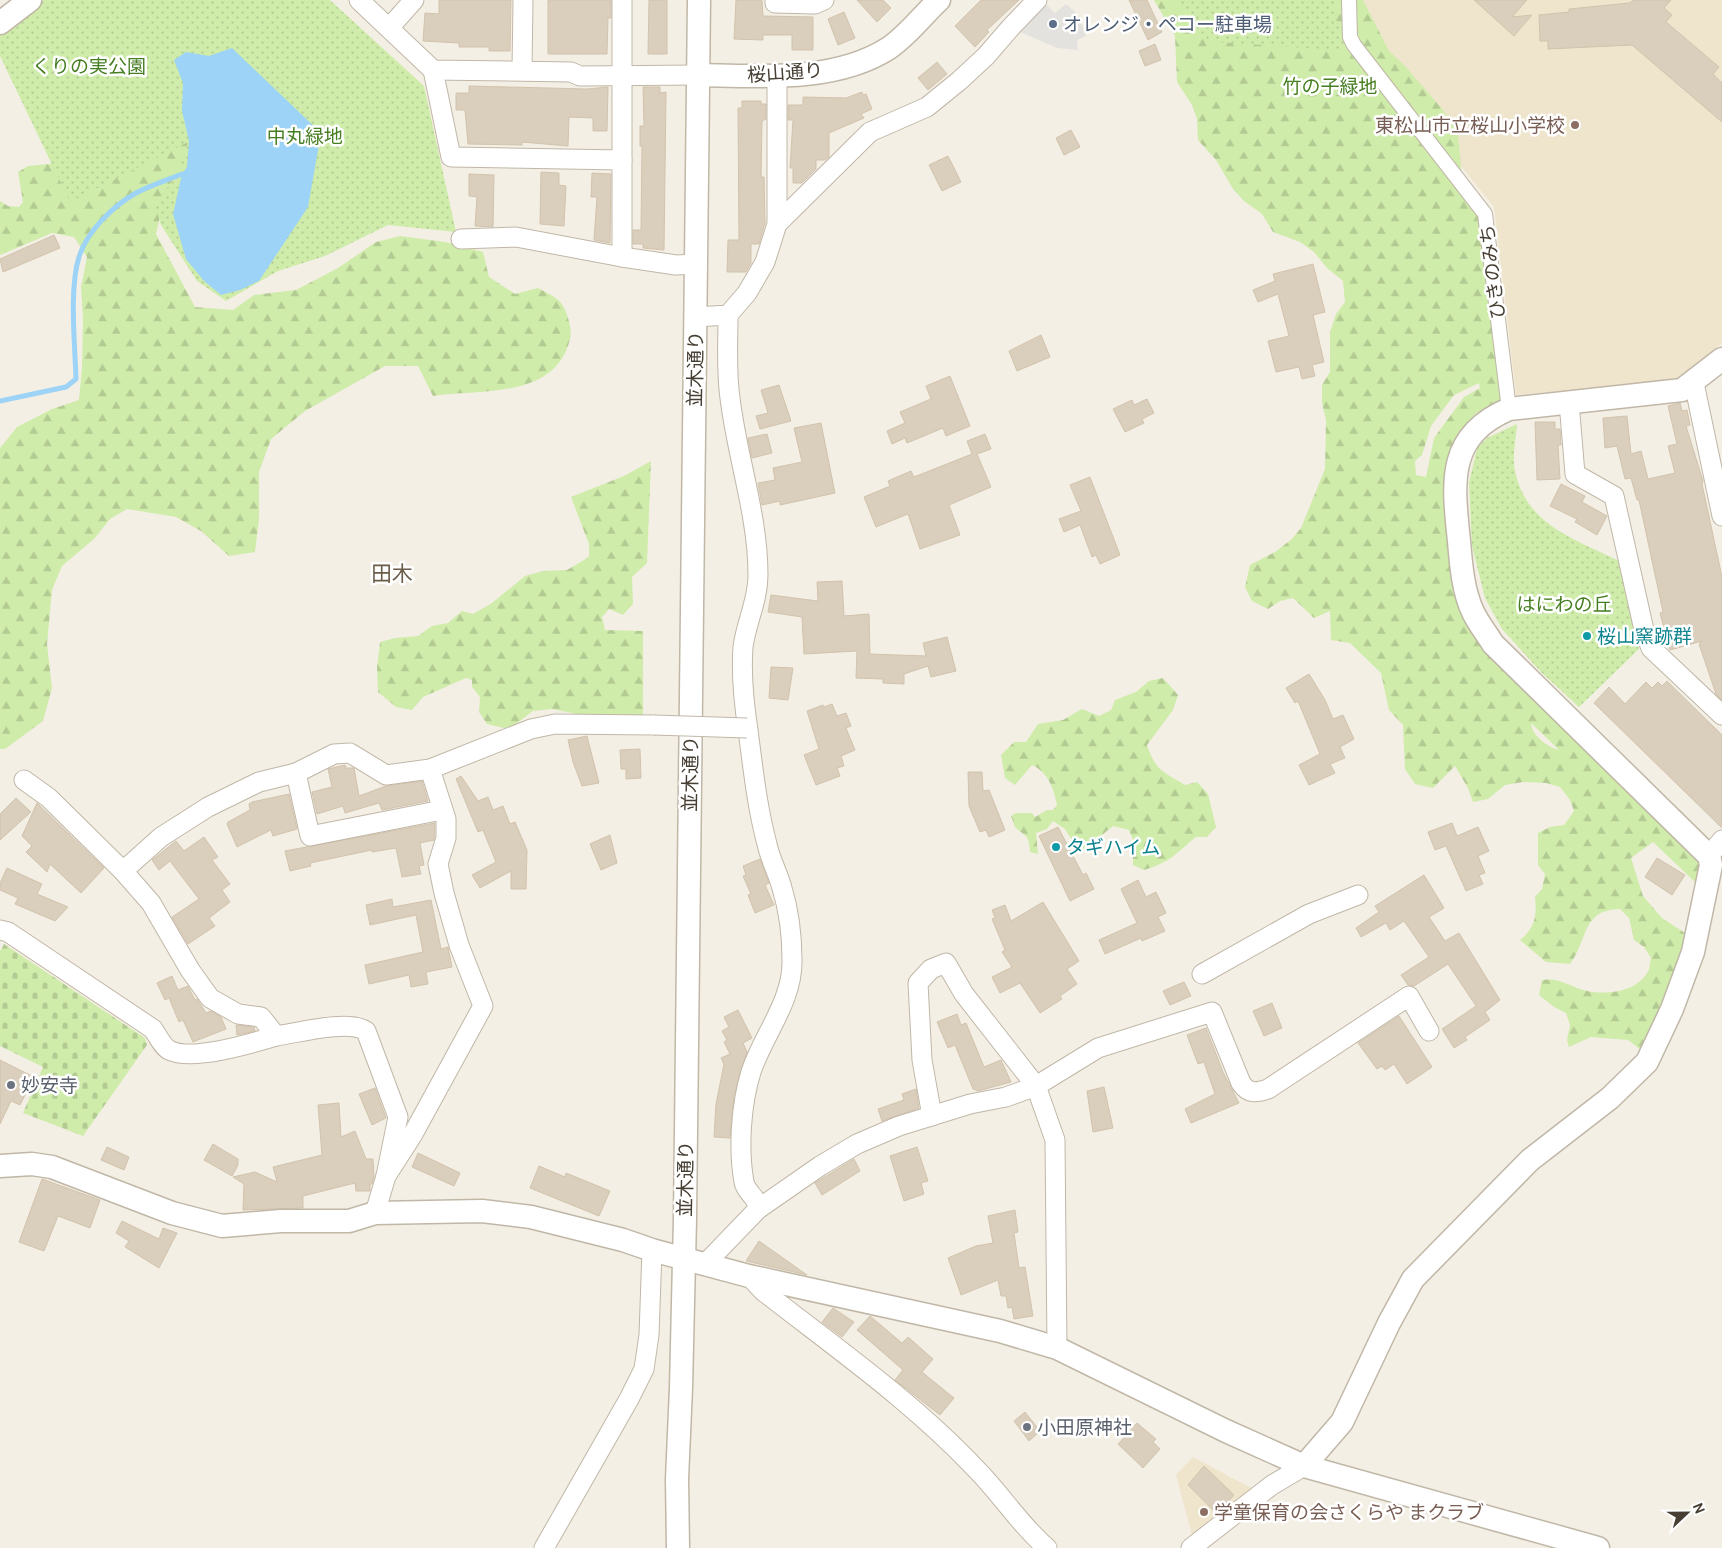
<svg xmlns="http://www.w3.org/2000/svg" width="1722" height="1548" font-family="Cabin,'Noto Sans JP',sans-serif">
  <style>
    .education { fill: #efe5cd }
    .forest { fill: url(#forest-firs); fill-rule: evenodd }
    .cemetery { fill: url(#cemetery-stones) }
    .park { fill: url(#park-dots) }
    .parking { fill: #e4e2de }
    .water { fill: #9cd3f6 }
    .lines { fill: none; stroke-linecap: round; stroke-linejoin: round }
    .stream { stroke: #9cd3f6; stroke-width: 5 }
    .building { fill: #dacebc; stroke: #d2c3ac }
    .pedestrian-casing { stroke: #c0b7a7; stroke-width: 16 }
    .minor-casing { stroke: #c0b7a7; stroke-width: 21 }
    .tertiary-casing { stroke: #c0b7a7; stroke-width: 25 }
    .pedestrian { stroke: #fff; stroke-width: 14 }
    .minor { stroke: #fff; stroke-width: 19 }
    .tertiary { stroke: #fff; stroke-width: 22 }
    .minor-bridge-casing { stroke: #c0b7a7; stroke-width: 21; stroke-linecap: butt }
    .minor-bridge { stroke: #fff; stroke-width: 19 }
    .service-dot { fill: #5c6f8a; stroke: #fff; stroke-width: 2 }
    .education-dot { fill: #8d6e63; stroke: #fff; stroke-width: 2 }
    .culture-dot { fill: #0f9aa8; stroke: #fff; stroke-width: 2 }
    .worship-dot { fill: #6b7280; stroke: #fff; stroke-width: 2 }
    .labels { text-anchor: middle; stroke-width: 5; stroke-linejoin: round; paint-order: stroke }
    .service-label { font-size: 19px; fill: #4e5e75; stroke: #fff; text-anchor: start }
    .park-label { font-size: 19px; fill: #467e22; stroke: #fff }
    .street-label { font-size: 19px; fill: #473f34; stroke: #fff }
    .education-label { font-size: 19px; fill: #785e54; stroke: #fff; text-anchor: end }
    .culture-label { font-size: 19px; fill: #0d838f; stroke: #fff; text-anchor: start }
    .worship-label { font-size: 19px; fill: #5b616d; stroke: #fff; text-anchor: start }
    .quarter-label { font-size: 21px; fill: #6b5d4a; stroke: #fff }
  </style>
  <defs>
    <pattern id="forest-firs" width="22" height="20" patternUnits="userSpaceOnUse" patternTransform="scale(1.25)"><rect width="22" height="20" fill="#cfecaa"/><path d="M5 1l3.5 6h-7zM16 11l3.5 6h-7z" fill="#b3cb93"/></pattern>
    <pattern id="cemetery-stones" width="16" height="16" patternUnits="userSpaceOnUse" patternTransform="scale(1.25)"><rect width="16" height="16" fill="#cfecaa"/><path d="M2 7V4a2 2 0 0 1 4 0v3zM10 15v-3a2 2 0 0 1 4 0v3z" fill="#b3cb93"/></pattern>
    <pattern id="park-dots" width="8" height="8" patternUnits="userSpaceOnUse" patternTransform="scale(1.25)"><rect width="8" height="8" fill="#cfecaa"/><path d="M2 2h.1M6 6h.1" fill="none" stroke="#b3cb93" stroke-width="1.8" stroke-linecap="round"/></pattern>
  </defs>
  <rect width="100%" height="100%" fill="#f4efe5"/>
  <g class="education">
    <path d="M1360,0H1722V343L1674,381L1516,395L1494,207L1361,43Z"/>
    <path d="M1193,1457L1253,1489L1192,1535L1176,1475Z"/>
  </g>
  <g class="forest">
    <path d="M1154,0H1363L1389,51L1406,67L1443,110L1458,134L1462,177L1480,215L1501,400L1475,414L1452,447L1445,489L1448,550L1461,611L1700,860L1696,883L1653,842L1631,858L1643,896L1662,918L1685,933C1683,975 1661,1014 1641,1050L1628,1040L1591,1037L1569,1047L1567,1040L1570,1025L1566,1013L1554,1007L1539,995L1542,980C1560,977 1570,987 1587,991C1606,995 1636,992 1647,973C1650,970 1650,962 1651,958L1644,947L1634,940L1629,918L1620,909C1581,910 1589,939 1570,964L1546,962L1520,940C1535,928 1537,916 1535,897L1542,889L1545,874L1538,865V833L1550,827L1564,825L1574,811L1570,800L1560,787L1546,783L1523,782L1505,785L1488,799L1473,802L1468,788L1455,766L1433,788L1415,784L1405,769L1403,725L1389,710L1381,673L1350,643L1331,640L1330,611L1314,618L1293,598L1280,601L1268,609L1252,601L1245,587L1250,565L1275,552L1292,539L1301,528L1325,469L1326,420L1322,403V385L1330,372V332L1336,314L1345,302L1343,281L1327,268L1314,252L1300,242L1273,232L1262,214L1244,201L1233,189L1216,160L1198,140L1197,119L1192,105L1177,82L1175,36ZM1479,383L1480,388L1464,397L1434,438L1426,477L1416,475L1415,461L1422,455L1431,426L1454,395ZM1531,723L1558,749V750C1547,746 1532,736 1531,723Z"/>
    <path d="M143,110L194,146L162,208L156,234L195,307L233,310L254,295L296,290L338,268L376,242L400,236L445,242L483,252L489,277L515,294L538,288C545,292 557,297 561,303C567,311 573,330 570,339C556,399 482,389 433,396L418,366H385L305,411L271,439L259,472V519L255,552L229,556L201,531L176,517L127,509L110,519L94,539L62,566L52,590L47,644L52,688L43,721L5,749H0V448L17,427L52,409L79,400L82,368L83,319L81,287L87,257L74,237L52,233L0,255V201L8,206L19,207L23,202L18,172L28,166L58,163Z"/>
    <path d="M651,461L647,563L632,577L633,604L623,615L609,609L602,617L605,630L643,631V716L577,714L552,709L533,711L509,729L487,724L479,712L480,697L472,687V680L466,678L423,697L412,710L396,707L378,692L377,668L380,642L395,638L418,636L432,626L448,623L462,611L473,614L492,603L525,576L543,571L567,570L589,557V544L571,497L624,476Z"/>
    <path d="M1163,678L1178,695L1173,710L1147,745C1156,771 1162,771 1185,785L1197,782L1208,794L1216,827L1207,837H1196C1175,854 1171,862 1144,870L1133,865V840L1129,830L1113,826L1102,835L1094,850L1079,851L1065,829L1053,821L1047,829L1036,833L1038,854L1030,852C1029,834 1026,837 1015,827L1011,816L1016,813H1032L1035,817L1047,810H1053L1057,805C1054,789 1048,772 1032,765L1015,785L1005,778L1001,755L1014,742H1026L1038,724L1063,720L1082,709L1099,716L1111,710L1115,700L1136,692L1149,681Z"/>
  </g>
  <path class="cemetery" d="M4,944L145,1038L147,1045L83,1136L23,1113L43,1067L0,1046V951Z"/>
  <g class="park">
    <path d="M44,0H330L424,86L456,232L388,225L325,256L278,271L226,301L197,281L161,225L155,205C170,185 183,167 188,142L70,202L0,56V33Z"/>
    <path d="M1179,0H1336V19L1347,51L1205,41Z"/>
    <path d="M1517,424C1516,438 1512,457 1515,471C1526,525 1575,539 1619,561L1639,649L1579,707L1541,672L1502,629L1485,598L1472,546L1469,483L1477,448L1487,438Z"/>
  </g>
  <path class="parking" d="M1045,3L1055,13L1066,4L1079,16L1086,36L1077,40L1078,50L1057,48L1018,31Z"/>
  <path class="water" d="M232,48L321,133L308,207L259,281L240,290L221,295L204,281L186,259L173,214L182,174L187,167L189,141L182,111L183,83L174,60L186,52L209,56Z"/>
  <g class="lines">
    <path class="stream" d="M0,401L66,387L76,379C75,344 69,289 79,257C87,231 113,206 136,193C151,185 167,180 182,174"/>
  </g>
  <g class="building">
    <path d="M439,0H511L510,51H489V47H459V43L423,41L425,13L439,14Z"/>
    <path d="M548,0H611V18H608L607,54H548Z"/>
    <path d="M649,0H667V54H648Z"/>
    <path d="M736,0H762L763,16L813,17V50H792V35H763V40L734,39Z"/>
    <path d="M857,0H883L891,8L877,22Z"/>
    <path d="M981,0H1019L987,30L989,32L975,47L955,26Z"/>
    <path d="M1129,0H1147L1162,32L1148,40Z"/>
    <path d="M1474,0H1527L1512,17L1532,15L1514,36Z"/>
    <path d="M1633,0H1671L1664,8L1672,15L1666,22L1719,67L1713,74L1722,83V122L1632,45L1548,49V41H1540L1539,15L1569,12V9L1630,3Z"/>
    <path d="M844,12L855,38L838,45L828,19Z"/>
    <path d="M1155,44L1161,60L1145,66L1139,51Z"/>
    <path d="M937,62L947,74L928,90L918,78Z"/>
    <path d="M469,86L587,89L608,87L607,131H593V118L569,117L568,146L522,142V145L468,144L465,110H456V93H469Z"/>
    <path d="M643,87H660V93L666,92L664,250L643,248V244H633V230H641L642,146H640V126H644Z"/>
    <path d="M862,92L863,95L866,94L872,109L861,114L864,118L829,133V157L825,160H816V169L802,183H793V168H790L793,120H788V105H803V97L846,98Z"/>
    <path d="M742,101H761V104H766V119L762,121L761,177H764L765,223L759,244H751V263L746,272H727L728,240H739L738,108H742Z"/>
    <path d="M1071,130L1080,147L1064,155L1056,138Z"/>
    <path d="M948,156L961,182L942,191L929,165Z"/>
    <path d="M541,172L559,173V185L566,186L564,226L540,224Z"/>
    <path d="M592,173L611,174L610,243L594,240L597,197H591Z"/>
    <path d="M469,174L494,175L493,227L475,226L477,197L469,196Z"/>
    <path d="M54,235L60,248L3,272L0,259Z"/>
    <path d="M1313,264L1325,312L1313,315L1324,362L1312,365L1315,376L1302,379L1299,367L1276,372L1268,341L1289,336L1278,294L1258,302L1253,290L1275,281L1273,274Z"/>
    <path d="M1041,335L1050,357L1017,371L1009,351Z"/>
    <path d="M950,376L970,426L946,436L943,428L907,443L905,438L892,444L887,431L905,423L900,412L931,399L926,386Z"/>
    <path d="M779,385L791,421L760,429L756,416L768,413L761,390Z"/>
    <path d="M1147,399L1154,413L1142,419L1144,423L1125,432L1113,409L1132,400L1134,405Z"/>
    <path d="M1680,403L1682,411L1687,410L1690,425L1686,426L1703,481L1702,484L1722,577V700L1716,694L1699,644L1702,641L1670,650L1660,613L1663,612L1639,500H1637L1631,478L1625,479L1617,446L1605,448L1603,418L1627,416L1631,454L1641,451L1648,479L1675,473L1668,446L1677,444L1668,406Z"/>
    <path d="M1535,422H1555V429H1560L1561,445H1558L1560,479L1537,480Z"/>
    <path d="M821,423L835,493L780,505V501L762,505L758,483L775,480L773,468L802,462L794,428Z"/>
    <path d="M767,434L772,453L752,458L748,438Z"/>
    <path d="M985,434L991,449L977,454L991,487L949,505L960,535L920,549L908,514L876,527L864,497L890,486L888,481L911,471L914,477L972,454L967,441Z"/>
    <path d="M1090,477L1120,555L1100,564L1096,555L1092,557L1080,525L1064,532L1059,519L1081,511L1070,485Z"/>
    <path d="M1561,484L1585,496L1582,502L1607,516L1597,535L1575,522L1577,519L1550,506Z"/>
    <path d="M842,581L844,616L869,614L870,654L926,656L923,643L947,637L956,671L931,677L928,666L904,674V684L883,683V679L856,678L857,651L804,654L802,617L768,612L771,595L818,601L817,582Z"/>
    <path d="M771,667L793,668L788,700L769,698Z"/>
    <path d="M1309,674L1325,700L1333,719L1343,715L1354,739L1340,747L1345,758L1330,764L1335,773L1309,785L1299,765L1320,754L1298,701L1295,703L1286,688Z"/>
    <path d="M1667,681L1722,735V828L1594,703L1609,687L1625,704L1646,682L1652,688L1658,682L1662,686Z"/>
    <path d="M832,704L837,716L846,713L851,726L846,728L855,750L841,756L844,766L837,768L840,776L816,785L804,755L819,749L807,711L823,705L824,707Z"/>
    <path d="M587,736L599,783L582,786L573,762L568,740Z"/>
    <path d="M640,749L641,778L626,779V769H621L620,750Z"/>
    <path d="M345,765L346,768H354L359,796L386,786L422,781L428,801L382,810L379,803L345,813L343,806L317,814L312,792L332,787L328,769Z"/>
    <path d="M968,772H982L983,791L989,790L1005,830L989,837L986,830L980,832L969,806Z"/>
    <path d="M461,776L478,801L488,797L493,810L503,806L510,824L515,822L527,850L526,889H511V871L480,888L472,875L496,862L483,830L478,832L456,779Z"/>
    <path d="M289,794L297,829L273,836L271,830L237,847L227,824L228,822L250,810L249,804L252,802Z"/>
    <path d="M16,798L31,812L0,840V814Z"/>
    <path d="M37,803L104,868L81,893L50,864L47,872L26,852L32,846L22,836Z"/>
    <path d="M435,823L434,840L420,843L424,865L419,866L421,874L402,877L396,848L372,852V850L310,863L311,866L290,871L285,851Z"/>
    <path d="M1452,823L1457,836L1478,827L1489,851L1478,856L1485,873L1479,875L1483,884L1466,891L1446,846L1435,850L1428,832Z"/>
    <path d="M1058,827L1083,875L1086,873L1094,889L1070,901L1039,836Z"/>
    <path d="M610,835L617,863L601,870L590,844Z"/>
    <path d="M204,837L218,857L212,860L230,884L222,890L230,902L209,918L215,926L188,944L172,917L199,899L170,861L159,870L152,860L176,841L184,851Z"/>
    <path d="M1657,858L1685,875L1672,895L1645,877Z"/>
    <path d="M760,859L769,883L765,885L774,905L755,913L748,895L751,894L743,876L746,875L743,866Z"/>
    <path d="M7,868L42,884L37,894L68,907L55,921L15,904L18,898L0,890V883Z"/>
    <path d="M1424,875L1444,908L1429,917L1445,941L1459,933L1500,1000L1485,1012L1490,1020L1465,1037L1467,1040L1454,1048L1442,1029L1476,1006L1448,964L1414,986L1408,985L1401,975L1429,957L1404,921L1390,930L1386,923L1361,937L1356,928L1379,912L1375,906Z"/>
    <path d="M1138,880L1146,897L1156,892L1166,913L1158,917L1165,931L1142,941L1141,938L1105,954L1099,940L1137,923L1121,889Z"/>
    <path d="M392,899L393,907L431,900L441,949L448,947L452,967L426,972L428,984L411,987L409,975L369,984L365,965L423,952L416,915L370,925L366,905Z"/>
    <path d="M1043,902L1079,961L1067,969L1077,984L1060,996L1062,999L1040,1013L1020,983L1000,993L992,977L1012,967L1002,952L1005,950L992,919L995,918L992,910L1005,905L1011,921Z"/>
    <path d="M172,976L178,990L188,986L195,1000L197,999L206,1013L211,1011L221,1017L226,1029L193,1042L183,1020L179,1022L169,998L165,1000L157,983Z"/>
    <path d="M1184,982L1191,996L1170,1005L1163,991Z"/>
    <path d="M1272,1003L1282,1028L1264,1036L1253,1011Z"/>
    <path d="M738,1010L752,1038L743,1043L747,1052L734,1096L730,1138L714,1137L716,1104L724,1064L721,1058L730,1054L724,1042L727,1040L722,1031L729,1027L724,1017Z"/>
    <path d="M957,1014L961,1025L966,1023L984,1067L1001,1060L1011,1082L978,1091L973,1089L955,1045L948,1048L937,1022Z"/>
    <path d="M1399,1016L1432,1067L1407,1084L1394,1064L1385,1070L1382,1066L1377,1069L1358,1043Z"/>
    <path d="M236,1025L254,1027L255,1031L237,1035Z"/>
    <path d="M1206,1028L1223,1072L1239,1103L1191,1123L1185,1109L1215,1094L1204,1062L1198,1064L1187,1035Z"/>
    <path d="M0,1060L34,1077L20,1105L11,1101L0,1124Z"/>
    <path d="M1104,1087L1113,1128L1093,1132L1087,1091Z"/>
    <path d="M375,1088L386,1118L372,1125L359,1094Z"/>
    <path d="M916,1089L919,1108L882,1121L878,1109L904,1100L902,1094Z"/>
    <path d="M339,1103L341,1137L355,1131L366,1159H373L374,1177L372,1184H370V1191H356L355,1183L303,1196V1208L243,1210L244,1184L233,1177L255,1172L277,1182L273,1167L322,1155L318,1105Z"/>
    <path d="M213,1144L238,1159V1165L232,1176L204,1160Z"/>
    <path d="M107,1147L129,1157L124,1170L101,1160Z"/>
    <path d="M917,1147L928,1181L921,1183L924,1194L904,1201L890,1156Z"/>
    <path d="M418,1153L460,1173L454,1186L412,1167Z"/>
    <path d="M854,1159L860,1171L822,1195L815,1183Z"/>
    <path d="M539,1166L565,1177L566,1173L610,1191L599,1216L530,1188Z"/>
    <path d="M42,1179L100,1200L90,1228L58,1216L44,1251L19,1242Z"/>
    <path d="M1015,1210L1018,1232L1014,1233L1019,1268L1025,1267L1033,1316L1014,1319L1012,1307L1008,1308L1006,1296H1001L998,1280L961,1295L948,1258L976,1246L993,1243L988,1216Z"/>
    <path d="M122,1221L159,1239L163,1228L177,1233L159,1268L125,1247L129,1241L116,1233Z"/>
    <path d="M759,1241L807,1275L746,1261Z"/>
    <path d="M833,1308L854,1322L842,1337L822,1322Z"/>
    <path d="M870,1316L902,1343L908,1337L933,1359L922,1372L954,1398L940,1415L895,1380L903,1370L857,1330Z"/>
    <path d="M1025,1412L1040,1431L1029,1441L1014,1421Z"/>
    <path d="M1137,1423L1156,1439L1153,1442L1160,1449L1143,1468L1118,1444Z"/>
    <path d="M1204,1466L1234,1495L1217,1514L1188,1485Z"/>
  </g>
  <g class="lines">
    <defs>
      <path id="pedestrian" d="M1349,0L1350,37L1354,45L1485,214L1509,409"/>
      <g id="minor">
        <path d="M359,0L433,70L571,72L580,76L698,75"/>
        <path d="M775,0V3L815,4L824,0"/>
        <path d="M389,28L414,0"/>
        <path d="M433,70L451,157L622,160"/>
        <path d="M522,70L523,0"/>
        <path d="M777,224L870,132L927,107L959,81L986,56L1012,26L1037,0"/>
        <path d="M461,239L516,237L622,257L676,265L697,264"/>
        <path d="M622,257V0"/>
        <path d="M696,317L728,315L747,293L765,262L777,224V77"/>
        <path d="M1694,383L1722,516"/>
        <path d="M1569,402L1575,474L1614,496L1644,630L1651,648L1722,715"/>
        <path d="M296,773L310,836L442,810"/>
        <path d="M24,780L49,798L123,871L151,903L190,970L210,998L238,1014L261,1017L276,1036C297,1033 349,1019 366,1031L398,1117L386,1176"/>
        <path d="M1709,856L1722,840"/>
        <path d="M123,871L161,837L208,807L259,782L296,773L334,754L350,753L386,775L430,769L531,729L555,724L654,725"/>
        <path d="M0,930L8,932L153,1029C157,1035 163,1047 169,1050C191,1062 253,1043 276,1036"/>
        <path d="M1202,974L1309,914L1358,895"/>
        <path d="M932,1116L922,1060L918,983L931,969L946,963L964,994L1036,1086L1055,1140L1057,1348"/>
        <path d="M758,1209L820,1166L857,1144L899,1126L970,1104L1006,1097L1036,1086L1098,1048L1212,1012L1241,1083C1248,1094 1256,1093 1268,1089L1409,996L1429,1031"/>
        <path d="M375,1213L386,1176L413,1134L483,1006L459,945L444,893L438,864L446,838V819L430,769"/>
        <path d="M706,1263L758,1209C758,1197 746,1193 744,1182C738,1148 741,1105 751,1072C763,1035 793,1001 792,960C792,936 789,911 782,888C778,873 770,859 767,844C757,807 753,768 748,730C744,704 741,674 743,647C746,623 758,601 758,575C758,515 737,457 730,398C726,371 728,342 728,315"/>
        <path d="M749,1276L763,1291C836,1348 913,1402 976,1469C1001,1494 1020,1525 1047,1548"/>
        <path d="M544,1548L629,1399L644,1369L649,1335L652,1250"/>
        <path d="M1191,1548L1272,1485L1304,1466"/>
      </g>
      <g id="tertiary">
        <path d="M0,23L30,0"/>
        <path d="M698,75C758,76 835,83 889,48C907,36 923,15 939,0"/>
        <path d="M0,1166L32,1164L52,1167L172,1213L222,1226L281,1221H349L375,1213L482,1211L531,1217L623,1240L652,1250L749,1276L1000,1331L1057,1348L1226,1431L1304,1466L1598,1548"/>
        <path d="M1304,1466L1342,1422L1389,1323L1413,1279L1530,1160L1610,1098L1647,1062L1672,1009L1693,952L1711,865L1709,856L1493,644C1487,634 1478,623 1473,612C1463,591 1461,565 1459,541C1453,483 1446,436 1509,409L1682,390L1722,359"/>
        <path d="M678,1548L677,1479L681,1388L685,1218L699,0"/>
      </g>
    </defs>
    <use href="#pedestrian" class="pedestrian-casing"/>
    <use href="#minor" class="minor-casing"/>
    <use href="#tertiary" class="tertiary-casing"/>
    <use href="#pedestrian" class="pedestrian"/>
    <use href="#minor" class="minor"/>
    <use href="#tertiary" class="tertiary"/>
    <defs>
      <path id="minor-bridge" d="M654,725L747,728"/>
    </defs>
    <use href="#minor-bridge" class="minor-bridge-casing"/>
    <use href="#minor-bridge" class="minor-bridge"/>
  </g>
  <circle class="service-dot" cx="1053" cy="24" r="5"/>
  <g class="education-dot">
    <circle cx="1575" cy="125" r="5"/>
    <circle cx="1204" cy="1512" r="5"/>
  </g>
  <g class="culture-dot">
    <circle cx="1587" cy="636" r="5"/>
    <circle cx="1056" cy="847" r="5"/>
  </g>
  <g class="worship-dot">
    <circle cx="11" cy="1085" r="5"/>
    <circle cx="1027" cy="1427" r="5"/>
  </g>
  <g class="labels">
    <g class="service-label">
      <text x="1063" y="31">オレンジ・ペコー駐車場</text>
    </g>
    <g class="park-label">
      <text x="89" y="73">くりの実公園</text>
      <text x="1330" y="93">竹の子緑地</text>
      <text x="305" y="143">中丸緑地</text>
      <text x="1564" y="611">はにわの丘</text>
    </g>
    <g class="street-label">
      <text transform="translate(785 72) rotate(-4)" y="7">桜山通り</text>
      <text transform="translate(1492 272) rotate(-97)" y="7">ひきのみち</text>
      <text transform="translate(695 369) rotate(-89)" y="7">並木通り</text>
      <text transform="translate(690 774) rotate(-89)" y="7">並木通り</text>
      <text transform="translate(685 1179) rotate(-89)" y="7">並木通り</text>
    </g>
    <g class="education-label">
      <text x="1565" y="132">東松山市立桜山小学校</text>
      <text x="1214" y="1519" text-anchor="start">学童保育の会さくらや まクラブ</text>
    </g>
    <g class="culture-label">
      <text x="1597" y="643">桜山窯跡群</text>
      <text x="1066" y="854">タギハイム</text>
    </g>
    <g class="worship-label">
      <text x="21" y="1092">妙安寺</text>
      <text x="1037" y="1434">小田原神社</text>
    </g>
    <g class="quarter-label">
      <text x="392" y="581">田木</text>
    </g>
  </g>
  <g transform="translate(1687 1513) rotate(68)" stroke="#ffffff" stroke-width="4" paint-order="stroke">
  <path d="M0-4L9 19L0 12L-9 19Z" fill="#473f34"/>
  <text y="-8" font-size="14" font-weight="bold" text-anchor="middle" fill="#473f34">N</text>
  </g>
</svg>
